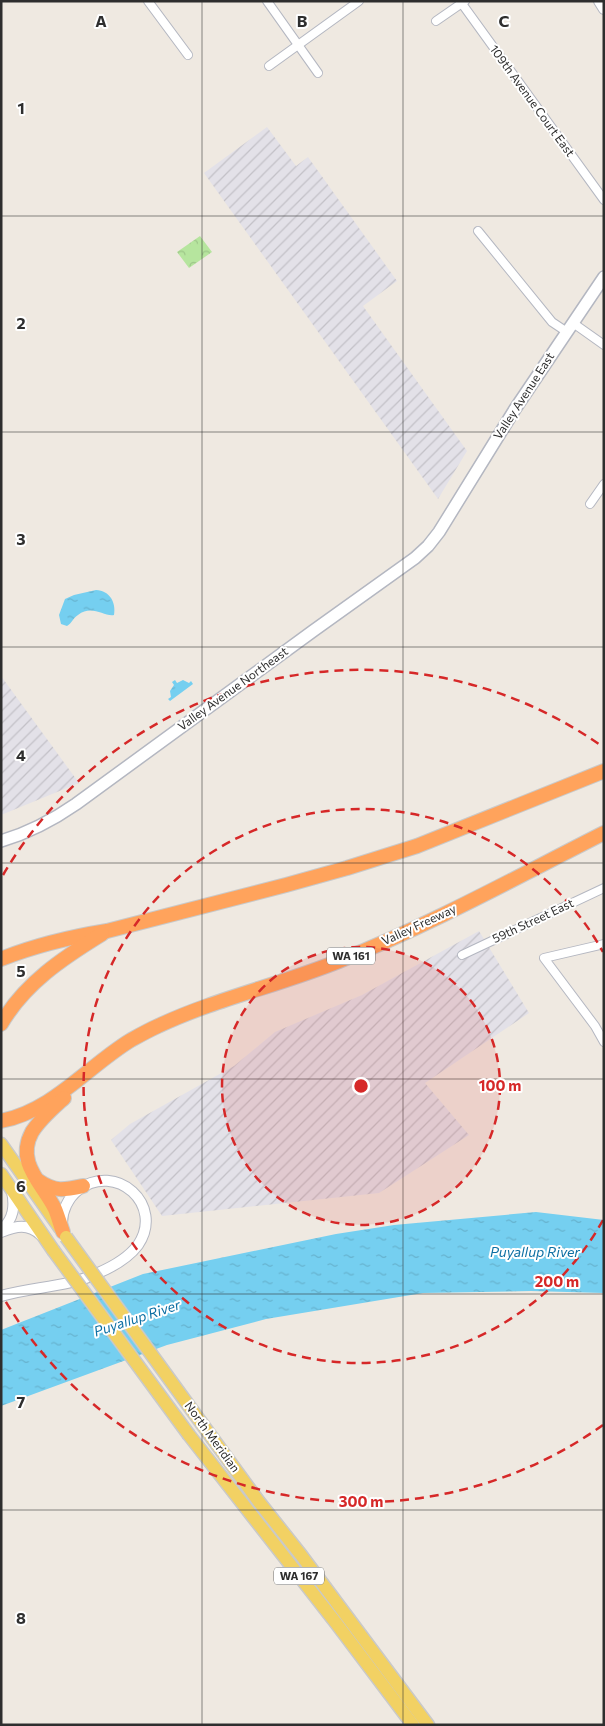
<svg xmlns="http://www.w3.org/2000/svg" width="605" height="1726" font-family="Commissioner,sans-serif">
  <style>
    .industrial { fill: url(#industrial-furrows) }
    .park { fill: url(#park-crowns) }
    .water { fill: url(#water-ripples) }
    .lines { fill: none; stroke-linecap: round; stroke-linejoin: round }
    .minor-casing { stroke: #b4b7c1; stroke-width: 10 }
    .tertiary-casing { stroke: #b4b7c1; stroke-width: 12 }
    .secondary-casing { stroke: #b4b7c1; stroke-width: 14 }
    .primary-casing { stroke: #c9c9c9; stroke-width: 15 }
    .motorway-casing { stroke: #c9c9c9; stroke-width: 16 }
    .minor { stroke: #fff; stroke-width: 8 }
    .tertiary { stroke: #fff; stroke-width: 10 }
    .secondary { stroke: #fff; stroke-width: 11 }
    .primary { stroke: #f2d163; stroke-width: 12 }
    .motorway { stroke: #ffa35c; stroke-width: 14 }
    .primary-bridge-casing { stroke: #c9c9c9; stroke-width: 15; stroke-linecap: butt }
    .primary-bridge { stroke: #f2d163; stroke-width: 12 }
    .grid { fill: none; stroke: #2e2e2e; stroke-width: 1; stroke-opacity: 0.55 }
    .ring { fill: none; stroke: #d62828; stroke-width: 2.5; stroke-dasharray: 9 6 }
    .labels { text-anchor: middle; stroke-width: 4; stroke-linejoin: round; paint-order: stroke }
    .shield { fill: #fff; stroke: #6d6d6d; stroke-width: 1 }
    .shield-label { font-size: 11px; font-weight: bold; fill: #2e2e2e }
    .street-label { font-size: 12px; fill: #2e2e2e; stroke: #fff }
    .water-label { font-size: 14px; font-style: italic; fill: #0d6fa3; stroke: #fff }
    .grid-label { font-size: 16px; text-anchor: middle; font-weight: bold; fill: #2e2e2e; stroke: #fff; stroke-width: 4; stroke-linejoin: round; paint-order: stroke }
    .centre { fill: #d62828; stroke: #fff; stroke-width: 2.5 }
    .ring-label { font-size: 15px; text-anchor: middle; font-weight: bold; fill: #d62828; stroke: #fff; stroke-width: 4; stroke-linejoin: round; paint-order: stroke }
  </style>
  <defs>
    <pattern id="industrial-furrows" width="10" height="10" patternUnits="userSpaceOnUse" patternTransform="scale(1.25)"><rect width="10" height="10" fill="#e3e1e8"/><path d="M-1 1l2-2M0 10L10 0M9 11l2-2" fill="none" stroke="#c3c1c7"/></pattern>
    <pattern id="park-crowns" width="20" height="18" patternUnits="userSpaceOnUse" patternTransform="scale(1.25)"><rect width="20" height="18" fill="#b6e59e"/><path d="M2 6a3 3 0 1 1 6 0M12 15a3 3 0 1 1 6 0" fill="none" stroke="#9dc588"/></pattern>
    <pattern id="water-ripples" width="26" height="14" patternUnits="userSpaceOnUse" patternTransform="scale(1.25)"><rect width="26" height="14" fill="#75cff0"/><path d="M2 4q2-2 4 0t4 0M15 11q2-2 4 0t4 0" fill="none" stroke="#66b2ce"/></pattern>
  </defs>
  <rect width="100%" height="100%" fill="#efe9e1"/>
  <g class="industrial">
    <path d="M267,127L296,166L308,157L397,281L363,306L467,451L438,499L204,173Z"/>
    <path d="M1,676L79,783L1,815Z"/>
    <path d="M479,931L529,1013L425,1083L469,1135L379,1193L162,1216L111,1140L130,1124L234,1066L275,1032L362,995Z"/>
  </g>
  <path class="park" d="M200,236L212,252L189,268L177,252Z"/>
  <g class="water">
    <path d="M96,590C110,591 116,602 114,615C104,617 92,604 78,615C73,618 72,623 67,626L61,624L59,615L65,599L74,595Z"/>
    <path d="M175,680L177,683L183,680L189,683L191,681L193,684L170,701L168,699L171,697L170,691L174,685L172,682Z"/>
    <path d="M536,1212L604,1220V1293L531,1291L423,1293L266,1319L167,1345L1,1406V1330L143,1274L336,1234L394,1225Z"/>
  </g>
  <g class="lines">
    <defs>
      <g id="minor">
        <path d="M148,1L188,55"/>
        <path d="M267,1L318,73"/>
        <path d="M460,1L604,200"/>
        <path d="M436,21L465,1"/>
        <path d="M269,66L359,1"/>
        <path d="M478,231L552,322L567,332"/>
        <path d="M573,323L604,345"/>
        <path d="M590,504L604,484"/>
        <path d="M604,944L544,958L595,1026L604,1042"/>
        <path d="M462,955L604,888"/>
      </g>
      <g id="tertiary">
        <path d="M599,1L604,9"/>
        <path d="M1,1230C14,1219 15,1206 12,1191"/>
        <path d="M1,1232C16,1226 28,1223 41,1235"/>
        <path d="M1,1296C32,1287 69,1287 98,1273C112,1267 129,1257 138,1245C165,1205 116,1161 78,1190C68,1198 62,1211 62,1223"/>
      </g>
      <path id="secondary" d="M1,841C28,833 53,820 76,804L313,631L415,558L428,546L439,532L515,409L604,277"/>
      <g id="primary">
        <path d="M1,1144L60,1228"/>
        <path d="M1,1174L53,1250"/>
        <path d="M189,1435L336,1623L413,1725"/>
        <path d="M213,1439L259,1502L301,1555L428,1725"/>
      </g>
      <g id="motorway">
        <path d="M1,959C36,945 70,937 107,931L286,885L347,868L417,846L604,771"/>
        <path d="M1,1024C25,983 63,958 102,934"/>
        <path d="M1,1121C53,1111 88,1066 131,1040C140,1035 149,1030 158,1026C215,999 280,985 339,961C430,925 517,877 604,833"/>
        <path d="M39,1181C55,1192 64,1190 83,1186"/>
        <path d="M63,1232C60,1224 58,1216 55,1209C43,1184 15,1163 32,1132C40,1119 53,1108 64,1098"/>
      </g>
    </defs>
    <use href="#minor" class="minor-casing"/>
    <use href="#tertiary" class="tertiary-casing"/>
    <use href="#secondary" class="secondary-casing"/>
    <use href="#primary" class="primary-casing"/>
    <use href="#motorway" class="motorway-casing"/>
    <use href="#minor" class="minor"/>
    <use href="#tertiary" class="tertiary"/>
    <use href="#secondary" class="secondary"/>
    <use href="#primary" class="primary"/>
    <use href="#motorway" class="motorway"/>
    <defs>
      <g id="primary-bridge">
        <path d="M66,1237L213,1439"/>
        <path d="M53,1250L189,1435"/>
      </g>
    </defs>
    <use href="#primary-bridge" class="primary-bridge-casing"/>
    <use href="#primary-bridge" class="primary-bridge"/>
  </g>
  <path class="grid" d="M202,1V1725M403,1V1725M1,216H604M1,432H604M1,647H604M1,863H604M1,1079H604M1,1294H604M1,1510H604"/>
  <circle cx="361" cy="1086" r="139" fill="#d62828" fill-opacity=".12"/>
  <g class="ring">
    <circle cx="361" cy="1086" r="139"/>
    <path d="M603 1220A277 277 0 1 1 603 952"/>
    <path d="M603 1425A416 416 0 0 1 3 1297M3 875A416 416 0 0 1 603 747"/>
  </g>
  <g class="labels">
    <g class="shield">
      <rect x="327" y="947.5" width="48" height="17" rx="4"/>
      <rect x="274" y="1567.5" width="50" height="17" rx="4"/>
    </g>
    <g class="shield-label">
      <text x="351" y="960">WA 161</text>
      <text x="299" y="1580">WA 167</text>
    </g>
    <g class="street-label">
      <text transform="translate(532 101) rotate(54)" y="4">109th Avenue Court East</text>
      <text transform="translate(524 396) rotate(-57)" y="4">Valley Avenue East</text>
      <text transform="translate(233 689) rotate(-36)" y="4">Valley Avenue Northeast</text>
      <text transform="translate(533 921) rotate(-25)" y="4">59th Street East</text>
      <text transform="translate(419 925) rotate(-25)" y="4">Valley Freeway</text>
      <text transform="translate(212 1437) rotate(54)" y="4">North Meridian</text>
    </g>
    <g class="water-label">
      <text x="535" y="1257">Puyallup River</text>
      <text transform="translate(137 1318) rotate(-18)" y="5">Puyallup River</text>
    </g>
  </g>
  <g class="grid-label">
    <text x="101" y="27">A</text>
    <text x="302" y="27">B</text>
    <text x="504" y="27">C</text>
    <text x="21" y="114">1</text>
    <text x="21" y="329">2</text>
    <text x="21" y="545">3</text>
    <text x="21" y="761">4</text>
    <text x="21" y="977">5</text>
    <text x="21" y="1192">6</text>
    <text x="21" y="1408">7</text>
    <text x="21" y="1624">8</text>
  </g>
  <circle cx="361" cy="1086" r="8" class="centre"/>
  <g class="ring-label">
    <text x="500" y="1091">100 m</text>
    <text x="557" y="1287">200 m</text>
    <text x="361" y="1507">300 m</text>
  </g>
  <rect width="605" height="1726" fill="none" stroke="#2e2e2e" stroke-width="5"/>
</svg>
